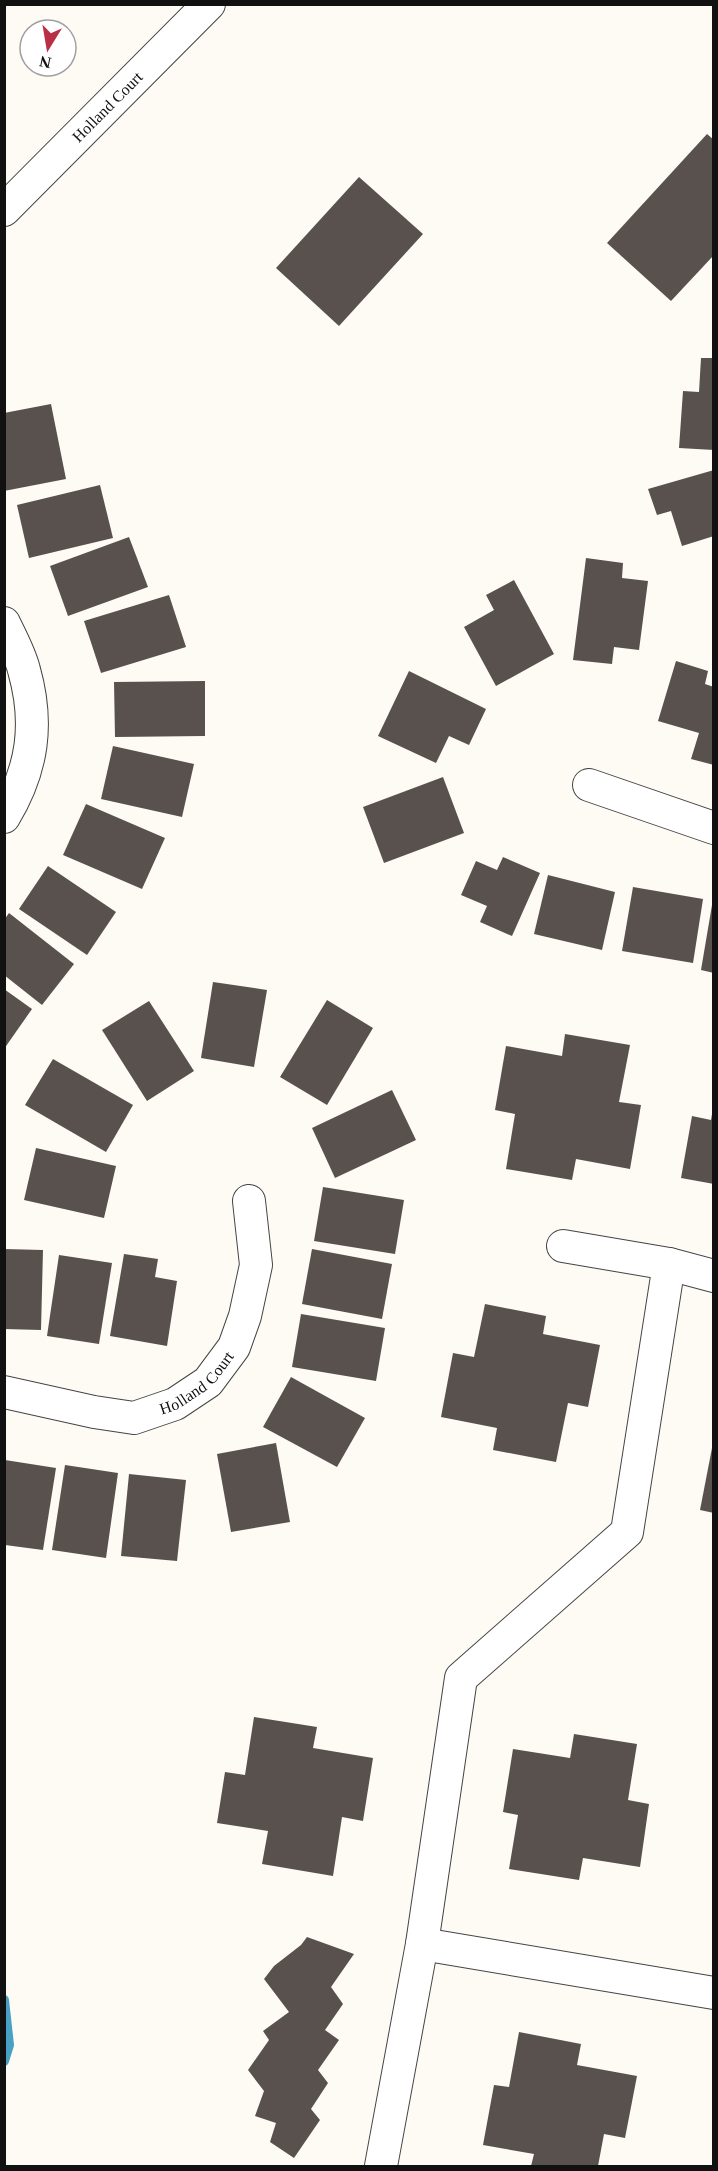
<svg xmlns="http://www.w3.org/2000/svg" width="718" height="2171" font-family="'Times New Roman',serif">
  <style>
    .lines { fill: none; stroke-linecap: round; stroke-linejoin: round }
    .stream { stroke: #48a1c5; stroke-width: 10 }
    .building { fill: #59514d }
    .minor-casing { stroke: #444; stroke-width: 34 }
    .minor { stroke: #fff; stroke-width: 32 }
    .labels { text-anchor: middle; stroke-width: 6; stroke-linejoin: round; paint-order: stroke }
    .street-label { font-size: 16px; fill: #111; stroke: #fff }
  </style>
  <rect width="100%" height="100%" fill="#fefbf5"/>
  <g class="lines">
    <path class="stream" d="M4,2000L9,2045L4,2061"/>
  </g>
  <g class="building">
    <path d="M707,134L714,140V255L671,301L607,243Z"/>
    <path d="M359,177L423,234L339,326L276,268Z"/>
    <path d="M701,358H714V450L679,448L683,391L699,392Z"/>
    <path d="M51,404L66,479L4,491V413Z"/>
    <path d="M714,470V536L682,546L671,511L657,515L648,489Z"/>
    <path d="M100,485L113,538L29,558L17,505Z"/>
    <path d="M129,537L148,587L68,616L50,566Z"/>
    <path d="M586,558L623,563L622,578L648,581L639,650L614,647L612,664L573,660Z"/>
    <path d="M514,580L554,654L496,686L464,627L494,610L486,595Z"/>
    <path d="M169,595L186,647L101,673L84,621Z"/>
    <path d="M676,661L708,671L705,684L714,687V765L691,759L699,733L658,721Z"/>
    <path d="M409,671L486,709L469,745L449,736L436,763L378,736Z"/>
    <path d="M205,681V736L115,737L114,682Z"/>
    <path d="M113,746L194,764L182,817L101,799Z"/>
    <path d="M443,777L464,833L384,863L363,807Z"/>
    <path d="M86,804L165,838L142,889L63,855Z"/>
    <path d="M503,857L540,873L512,936L480,922L487,906L461,895L476,861L497,870Z"/>
    <path d="M48,866L116,912L87,955L19,909Z"/>
    <path d="M548,875L615,892L602,950L534,934Z"/>
    <path d="M633,887L703,899L693,963L622,951Z"/>
    <path d="M712,905H714V973L701,970Z"/>
    <path d="M9,913L74,964L42,1005L4,975V920Z"/>
    <path d="M213,982L267,990L254,1067L201,1058Z"/>
    <path d="M4,989L32,1009L4,1049Z"/>
    <path d="M327,1000L373,1028L327,1105L280,1077Z"/>
    <path d="M149,1001L194,1071L147,1101L102,1030Z"/>
    <path d="M565,1034L630,1045L619,1102L641,1105L630,1169L576,1159L572,1180L506,1169L515,1114L495,1110L506,1046L562,1056Z"/>
    <path d="M53,1059L133,1105L106,1152L25,1105Z"/>
    <path d="M392,1090L416,1140L335,1178L312,1128Z"/>
    <path d="M712,1114L714,1184L681,1178L692,1116L711,1120Z"/>
    <path d="M36,1148L116,1166L104,1218L24,1200Z"/>
    <path d="M323,1187L404,1200L395,1254L314,1241Z"/>
    <path d="M4,1249L43,1250L41,1330L4,1329Z"/>
    <path d="M312,1249L392,1264L382,1319L302,1304Z"/>
    <path d="M124,1254L158,1259L155,1277L177,1281L167,1346L110,1336Z"/>
    <path d="M59,1255L112,1263L99,1344L47,1336Z"/>
    <path d="M485,1304L546,1316L543,1334L600,1345L588,1407L568,1403L556,1462L493,1450L497,1428L441,1417L453,1353L474,1357Z"/>
    <path d="M301,1314L385,1328L376,1381L292,1367Z"/>
    <path d="M291,1377L365,1418L337,1467L263,1427Z"/>
    <path d="M276,1443L290,1522L231,1532L217,1454Z"/>
    <path d="M712,1448H714V1513L700,1510Z"/>
    <path d="M5,1460L56,1468L43,1550L5,1545Z"/>
    <path d="M65,1465L118,1473L106,1558L52,1550Z"/>
    <path d="M129,1474L186,1480L177,1561L121,1556Z"/>
    <path d="M254,1717L317,1727L313,1748L373,1758L363,1821L342,1817L333,1876L262,1864L268,1831L217,1823L225,1772L245,1775Z"/>
    <path d="M574,1734L637,1744L628,1800L649,1804L640,1867L583,1858L579,1880L509,1869L518,1815L503,1812L513,1749L570,1758Z"/>
    <path d="M307,1937L354,1954L331,1987L343,2004L325,2030L339,2040L318,2070L328,2083L311,2109L320,2120L294,2158L270,2142L276,2123L255,2116L264,2091L248,2070L269,2040L263,2031L289,2012L264,1979L274,1966L301,1945Z"/>
    <path d="M519,2032L581,2044L577,2065L637,2076L625,2138L604,2134L598,2166H531L534,2154L483,2145L494,2085L509,2087Z"/>
  </g>
  <g class="lines">
    <defs>
      <g id="minor">
        <path id="s1" d="M4,210L209,4"/>
        <path d="M4,623C11,638 20,654 24,670C39,723 33,769 4,817"/>
        <path d="M589,785L714,828"/>
        <path d="M563,1246L669,1264L714,1276"/>
        <path id="s2" d="M4,1392L94,1412L134,1418L175,1404L208,1382L234,1347L245,1316L256,1265L249,1201"/>
        <path d="M422,1944L714,1993"/>
        <path d="M381,2166L422,1944L461,1678L627,1532L669,1264"/>
      </g>
    </defs>
    <use href="#minor" class="minor-casing"/>
    <use href="#minor" class="minor"/>
  </g>
  <g class="labels">
    <g class="street-label">
      <text dy="6" stroke="none"><textPath href="#s1" startOffset="146">Holland Court</textPath></text>
      <text dy="6" stroke="none"><textPath href="#s2" startOffset="206">Holland Court</textPath></text>
    </g>
  </g>
  <rect width="718" height="2171" fill="none" stroke="#111111" stroke-width="12"/>
  <g transform="translate(48 48) rotate(191)"><circle r="28" fill="#ffffff" stroke="#a0a0a0" stroke-width="1.5"/>
  <path d="M0-4.5L10 22L0 15L-10 22Z" fill="#b93046"/>
  <text y="-9" font-size="16" font-weight="bold" text-anchor="middle" fill="#111111">N</text>
  </g>
</svg>
